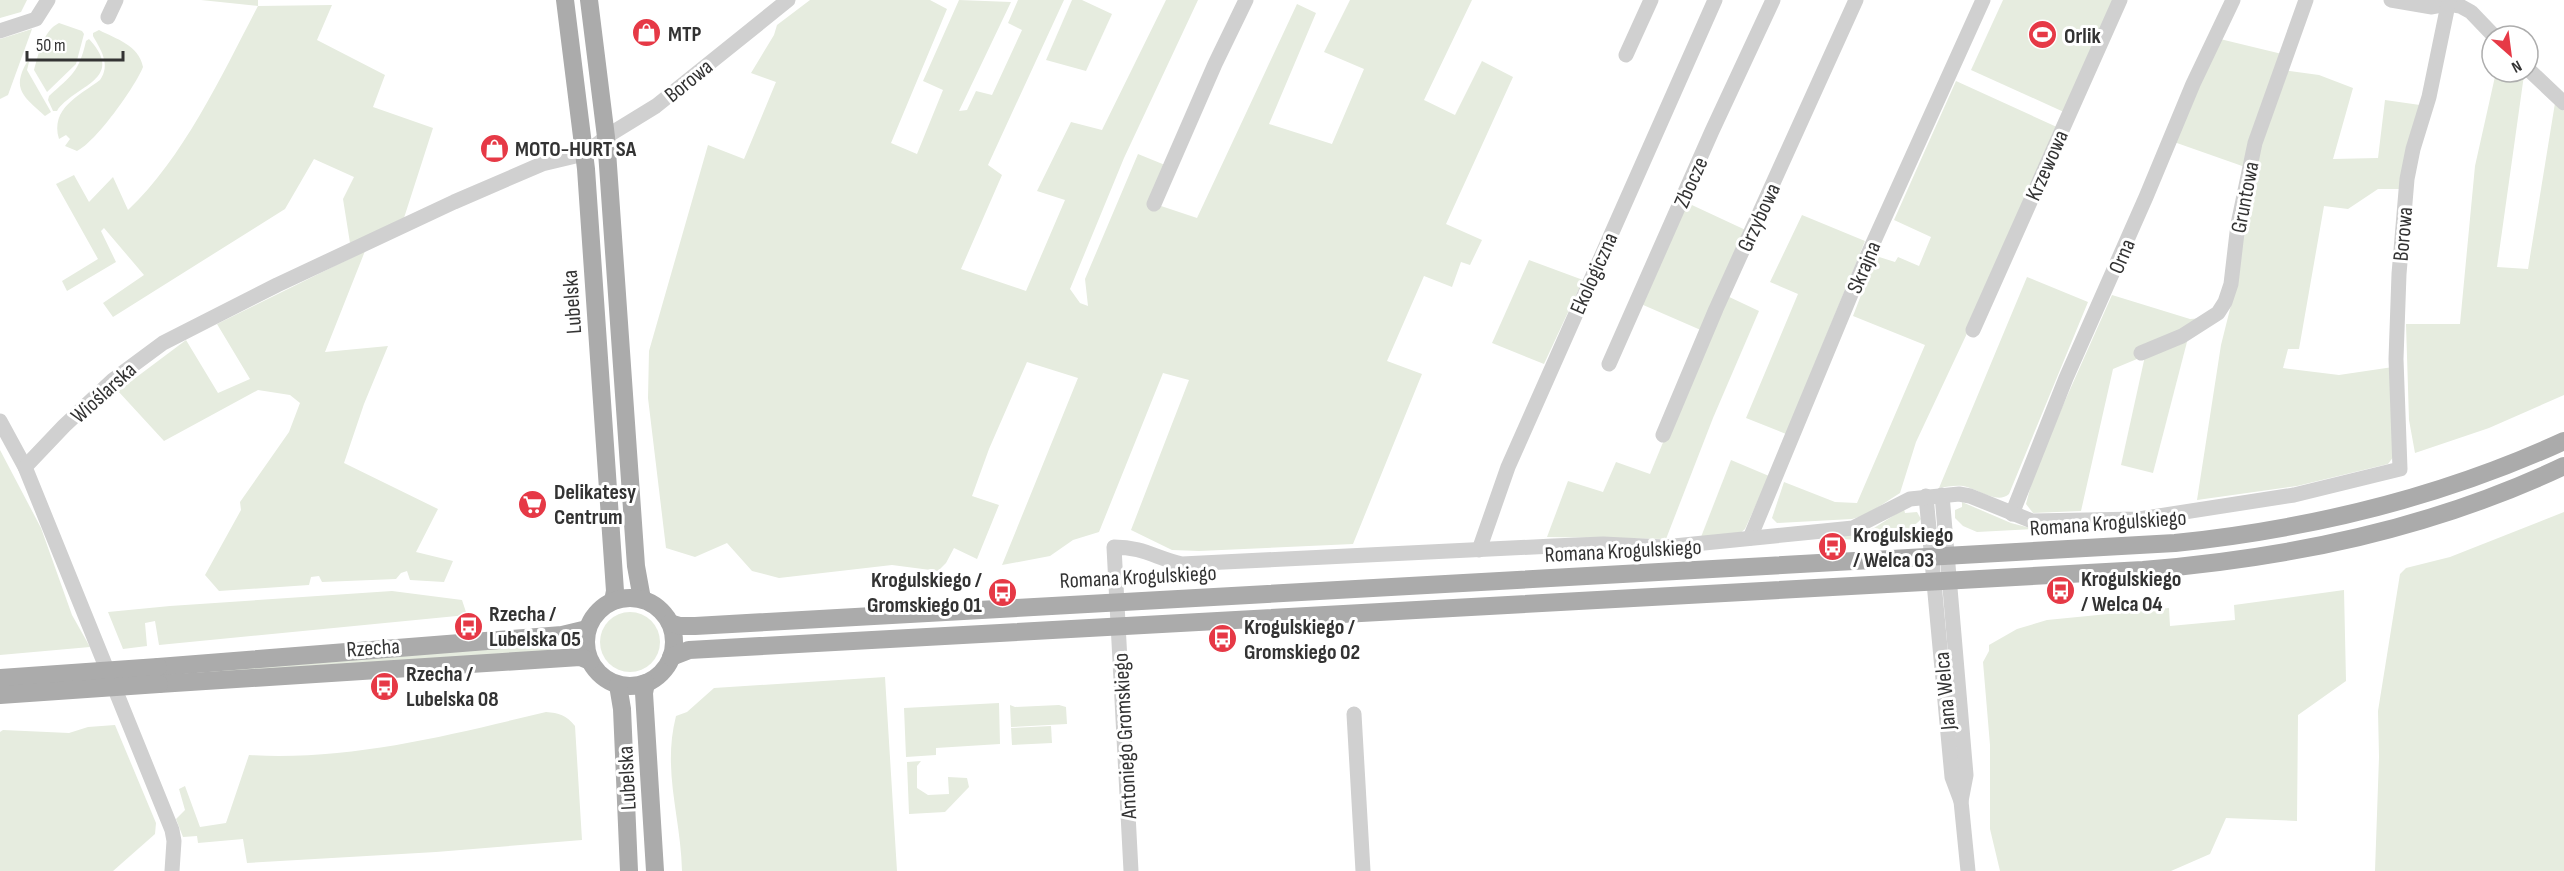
<svg xmlns="http://www.w3.org/2000/svg" width="2564" height="871" font-family="'Sofia Sans Condensed',sans-serif">
  <style>
    .green { fill: #e6ecdf }
    .lines { fill: none; stroke-linecap: round; stroke-linejoin: round }
    .minor { stroke: #d0d0d0; stroke-width: 15 }
    .major { stroke: #ababab; stroke-width: 18 }
    .major-bridge { stroke: #ababab; stroke-width: 18 }
    .labels { text-anchor: middle; stroke-width: 6; stroke-linejoin: round; paint-order: stroke }
    .poi-label { font-size: 22px; font-weight: bold; fill: #333; stroke: #fff; text-anchor: start }
    .street-label { font-size: 22px; fill: #333; stroke: #fff }
  </style>
  <rect width="100%" height="100%" fill="#fff"/>
  <g class="green">
    <path d="M0,0H27L21,12L0,18Z"/>
    <path d="M201,0H258V6L332,5L317,40L385,75L373,107L433,128L403,221L350,243L343,199L354,177L314,159L285,209L113,317L103,303L144,275L104,228L101,231L116,262L67,291L62,281L98,259L56,184L74,175L89,202L113,177L128,210C183,159 223,73 258,6Z"/>
    <path d="M810,0H930L947,9L891,143L917,154L943,90L923,81L959,0L1011,2L959,111L967,110L976,91L992,95L1022,30L1008,23L1018,0H1064L988,165L1002,175L961,269L1026,291L1065,200L1037,191L1071,122L1102,130L1166,0H1198L1124,158L1070,289L1080,303L1088,306L1085,279L1138,154L1165,165L1149,202L1197,218L1297,4L1316,13L1269,124L1332,144L1364,69L1324,52L1350,0H1472L1424,100L1455,115L1482,61L1513,77L1446,224L1482,240L1470,265L1461,262L1452,287L1424,276L1387,361L1422,374L1353,544L1199,551L1172,550L1131,530L1189,380L1163,373L1099,532L1073,540L1050,556L1002,565L1078,378L1027,362L989,449L972,496L999,505L977,559L954,548L946,563L938,571L892,565L779,578L752,571L727,543L695,557L666,548L648,398L649,351L708,145L744,159L776,82L751,73L774,35L777,25Z"/>
    <path d="M1072,0H1082L1112,14L1086,71L1046,60Z"/>
    <path d="M2003,0H2114L2066,113L1971,70Z"/>
    <path d="M59,23L82,31L84,34L76,64L47,92L34,70C39,53 43,31 59,23Z"/>
    <path d="M32,29L8,95L0,99V39Z"/>
    <path d="M99,30C116,39 139,45 143,67C135,87 96,142 77,151L65,146L70,139L66,135L59,139C50,108 79,96 100,80C111,65 101,50 93,36V33Z"/>
    <path d="M89,39C127,80 74,85 57,111H53L48,100L49,96C72,75 79,72 86,41Z"/>
    <path d="M2220,39L2282,54L2245,167L2174,142Z"/>
    <path d="M27,62H29L27,70L51,112L45,116C24,97 11,89 27,62Z"/>
    <path d="M2282,70L2319,75L2353,88L2333,159L2378,158L2385,100L2420,105L2403,189H2378L2348,209L2324,206L2299,349H2288L2283,368L2339,375L2393,367L2394,456L2388,464L2297,486L2197,500L2221,345L2237,281L2253,168Z"/>
    <path d="M2496,72H2521L2524,75L2497,267L2528,269L2555,103L2564,111V395L2489,428L2415,453L2409,420L2406,324H2460L2475,166Z"/>
    <path d="M1956,81L2059,128L1978,310L1916,442L1900,493L1866,515L1852,519L1777,523L1772,518L1784,482L1835,502L1857,503L1925,345L1853,316L1876,256L1895,262L1898,257L1919,266L1931,237L1894,220Z"/>
    <path d="M1679,199L1752,233L1725,295L1759,311L1713,418L1666,539L1547,537L1568,481L1603,492L1616,462L1650,474L1687,384L1703,331L1634,301Z"/>
    <path d="M1802,215L1865,241L1786,434L1746,418L1798,294L1770,282Z"/>
    <path d="M365,251L325,352L388,346L364,404L344,463L438,509L416,552L453,561L444,582L410,580L407,571L401,573L396,579L322,582L319,576L311,577L309,585L219,591L205,575L241,510L240,502L289,432L300,403L290,395L258,390L164,441L118,391L186,340L218,393L250,379L217,324Z"/>
    <path d="M1529,260L1583,280L1544,364L1492,343Z"/>
    <path d="M2027,277L2088,302L2009,494C1997,505 1977,488 1963,486C1955,485 1946,487 1939,488Z"/>
    <path d="M2112,295L2190,319L2204,318L2137,359L2113,369L2081,511L2033,513L2026,504L2036,466Z"/>
    <path d="M2188,338L2153,473L2121,465L2145,356Z"/>
    <path d="M0,450L41,528L72,615L90,647L0,655Z"/>
    <path d="M1731,460L1769,476L1745,529L1738,535L1701,537Z"/>
    <path d="M1962,502L2011,523L2034,529L1977,532L1963,526L1955,518V510L1962,507Z"/>
    <path d="M1904,509L1905,513L1917,512L1921,519C1902,541 1860,543 1833,537L1852,535L1874,528Z"/>
    <path d="M2564,512V871H2375L2379,757L2378,711L2400,574L2406,568L2450,557Z"/>
    <path d="M2344,590L2346,681L2298,715L2297,821L2226,818L2210,854L2171,871H2000L1990,829V745L1983,662L1989,651V645L2017,629L2047,620L2169,608L2170,626L2235,620L2234,605Z"/>
    <path d="M392,591L462,600L467,615L159,645L155,621L145,623L147,646L123,649L108,612L170,606Z"/>
    <circle cx="630" cy="642" r="30"/>
    <path d="M551,642V652L192,674L269,665Z"/>
    <path d="M885,677L897,871H682C681,817 662,771 676,716L687,712L714,688Z"/>
    <path d="M999,703L1000,744L936,748V755L906,757L904,708Z"/>
    <path d="M1010,705L1015,707L1059,705L1066,707L1067,724L1011,727Z"/>
    <path d="M546,712C559,713 566,715 575,726L582,840L436,852L247,863L243,839L198,843L197,836L183,837L176,819L185,810L179,789L185,786L200,827L226,823L249,755C349,761 450,735 546,712Z"/>
    <path d="M115,725L156,823L155,834L113,871H0V732L3,730L69,733L88,727Z"/>
    <path d="M1051,726L1052,743L1012,745L1011,728Z"/>
    <path d="M921,761L917,766V788L928,795L949,794L948,777L967,778L969,787L945,812L909,814L907,762Z"/>
  </g>
  <g class="lines">
    <g class="minor">
      <path d="M2391,0L2432,7L2448,4L2460,6L2471,12L2494,36"/>
      <path d="M108,17L116,0"/>
      <path d="M0,31L36,19L48,0"/>
      <path d="M1626,55L1651,0"/>
      <path d="M2528,69L2564,103"/>
      <path d="M1154,204L1215,64L1246,0"/>
      <path d="M1973,330L2120,0"/>
      <path d="M2141,353L2182,336L2218,313L2225,302L2231,284L2238,224L2255,143L2306,0"/>
      <path d="M1609,364L1712,131L1773,0"/>
      <path d="M0,421L25,467L172,830L174,841L172,871"/>
      <path d="M1663,435L1716,309L1856,0"/>
      <path d="M25,467L64,426L113,380L163,343L277,285L454,202L542,164L584,154L612,133L656,106L788,0"/>
      <path d="M1942,495L1966,775L1961,801L1968,871"/>
      <path d="M1926,496L1952,777L1961,801"/>
      <path d="M2012,514L2066,378L2146,197L2193,84L2233,0"/>
      <path d="M1750,538L1864,263L1983,0"/>
      <path d="M1479,550L1508,467L1715,0"/>
      <path d="M1354,714L1363,871"/>
      <path d="M1131,871L1114,547C1143,547 1156,558 1182,564L1553,546L1603,544L1664,547L1853,528L1910,499L1959,494L1970,496L2032,521L2139,519L2294,495L2400,469L2396,359L2399,274L2407,179L2413,149L2429,97L2449,0"/>
    </g>
    <g class="major">
      <path d="M565,0L586,169L615,591L613,601"/>
      <path d="M589,0L606,137L636,566L642,599"/>
      <circle cx="630" cy="642" r="44"/>
      <path d="M670,623L680,626H695L2175,543C2310,529 2440,498 2564,441"/>
      <path d="M671,657L689,650L2143,570C2289,558 2431,529 2564,466"/>
      <path d="M158,667L562,635L587,629"/>
      <path d="M646,683L644,693L655,871"/>
      <path d="M159,684L580,657L590,661"/>
      <path d="M618,685L622,709L629,871"/>
    </g>
    <g class="major-bridge">
      <path d="M0,678L158,667"/>
      <path d="M0,695L159,684"/>
    </g>
  </g>
  <defs>
    <symbol id="shop-disc" viewBox="-11 -11 22 22"><circle r="9.5" fill="#e63946" stroke="#fff"/><path d="M-5-2.5h2.3a2.7 3.5 0 0 1 5.4 0H5L5.5 6h-11ZM-1.5-2.5h3a1.5 2.3 0 0 0-3 0Z" fill="#fff"/></symbol>
    <symbol id="stadium-disc" viewBox="-11 -11 22 22"><circle r="9.5" fill="#e63946" stroke="#fff"/><path d="M0-5a6.5 5 0 1 0 0 10a6.5 5 0 1 0 0-10ZM-3.5-1.8h7v3.6h-7Z" fill="#fff"/></symbol>
    <symbol id="supermarket-disc" viewBox="-11 -11 22 22"><circle r="9.5" fill="#e63946" stroke="#fff"/><path d="M-6-5.5h2.5l.6 2H6L4.5 2H-2.5L-4.4-4H-6ZM-1.5 3.2a1.3 1.3 0 1 0 .1 0ZM3 3.2a1.3 1.3 0 1 0 .1 0Z" fill="#fff"/></symbol>
    <symbol id="bus-disc" viewBox="-11 -11 22 22"><circle r="9.5" fill="#e63946" stroke="#fff"/><path d="M-5-6H5V4H4V6H2V4H-2V6H-4V4H-5ZM-3.5-4V0h7V-4ZM-3.5 1.2v1.5H-2V1.2ZM2 1.2v1.5H3.5V1.2Z" fill="#fff"/></symbol>
  </defs>
  <g fill-rule="evenodd">
    <use href="#shop-disc" x="630" y="16" width="33" height="33"/>
    <use href="#stadium-disc" x="2026" y="18" width="33" height="33"/>
    <use href="#shop-disc" x="478" y="132" width="33" height="33"/>
    <use href="#supermarket-disc" x="516" y="488" width="33" height="33"/>
    <use href="#bus-disc" x="1816" y="530" width="33" height="33"/>
    <use href="#bus-disc" x="2044" y="574" width="33" height="33"/>
    <use href="#bus-disc" x="986" y="576" width="33" height="33"/>
    <use href="#bus-disc" x="452" y="610" width="33" height="33"/>
    <use href="#bus-disc" x="1206" y="622" width="33" height="33"/>
    <use href="#bus-disc" x="368" y="670" width="33" height="33"/>
  </g>
  <g class="labels">
    <g class="poi-label">
      <text x="668" y="41">MTP</text>
      <text x="2064" y="43">Orlik</text>
      <text x="515" y="156">MOTO-HURT SA</text>
      <text x="554" y="499">Delikatesy<tspan x="554" dy="25">Centrum</tspan></text>
      <text x="1853" y="542">Krogulskiego<tspan x="1853" dy="25">/ Welca 03</tspan></text>
      <text x="2081" y="586">Krogulskiego<tspan x="2081" dy="25">/ Welca 04</tspan></text>
      <text x="982" y="587" text-anchor="end">Krogulskiego /<tspan x="982" dy="25">Gromskiego 01</tspan></text>
      <text x="489" y="621">Rzecha /<tspan x="489" dy="25">Lubelska 05</tspan></text>
      <text x="1244" y="634">Krogulskiego /<tspan x="1244" dy="25">Gromskiego 02</tspan></text>
      <text x="406" y="681">Rzecha /<tspan x="406" dy="25">Lubelska 08</tspan></text>
    </g>
    <g class="street-label">
      <text transform="translate(688 80) rotate(-39)" y="8">Borowa</text>
      <text transform="translate(2046 165) rotate(-66)" y="8">Krzewowa</text>
      <text transform="translate(1690 182) rotate(-66)" y="8">Zbocze</text>
      <text transform="translate(2244 197) rotate(-79)" y="8">Gruntowa</text>
      <text transform="translate(1758 217) rotate(-65)" y="8">Grzybowa</text>
      <text transform="translate(2402 234) rotate(-85)" y="8">Borowa</text>
      <text transform="translate(2121 256) rotate(-67)" y="8">Orna</text>
      <text transform="translate(1863 267) rotate(-67)" y="8">Skrajna</text>
      <text transform="translate(1593 273) rotate(-66)" y="8">Ekologiczna</text>
      <text transform="translate(571 302) rotate(-94)" y="8">Lubelska</text>
      <text transform="translate(103 392) rotate(-42)" y="8">Wioślarska</text>
      <text transform="translate(2108 522) rotate(-4)" y="8">Romana Krogulskiego</text>
      <text transform="translate(1623 550) rotate(-3)" y="8">Romana Krogulskiego</text>
      <text transform="translate(1138 576) rotate(-3)" y="8">Romana Krogulskiego</text>
      <text transform="translate(373 647) rotate(-4)" y="8">Rzecha</text>
      <text transform="translate(1944 691) rotate(-95)" y="8">Jana Welca</text>
      <text transform="translate(1124 736) rotate(-93)" y="8">Antoniego Gromskiego</text>
      <text transform="translate(626 778) rotate(-93)" y="8">Lubelska</text>
    </g>
  </g>
  <g transform="translate(2510 54) rotate(152)"><circle r="28" fill="#ffffff" stroke="#adadad" stroke-width="1.5"/>
  <path d="M0-4.5L10 22L0 15L-10 22Z" fill="#e63946"/>
  <text y="-9" font-size="16" font-weight="bold" text-anchor="middle" fill="#333333">N</text>
  </g>
  <path d="M27 51v9h96v-9" fill="none" stroke="#333333" stroke-width="3"/>
  <text x="36" y="51" font-size="18" fill="#333333" stroke="#ffffff" stroke-width="4.5" paint-order="stroke">50 m</text>
</svg>
